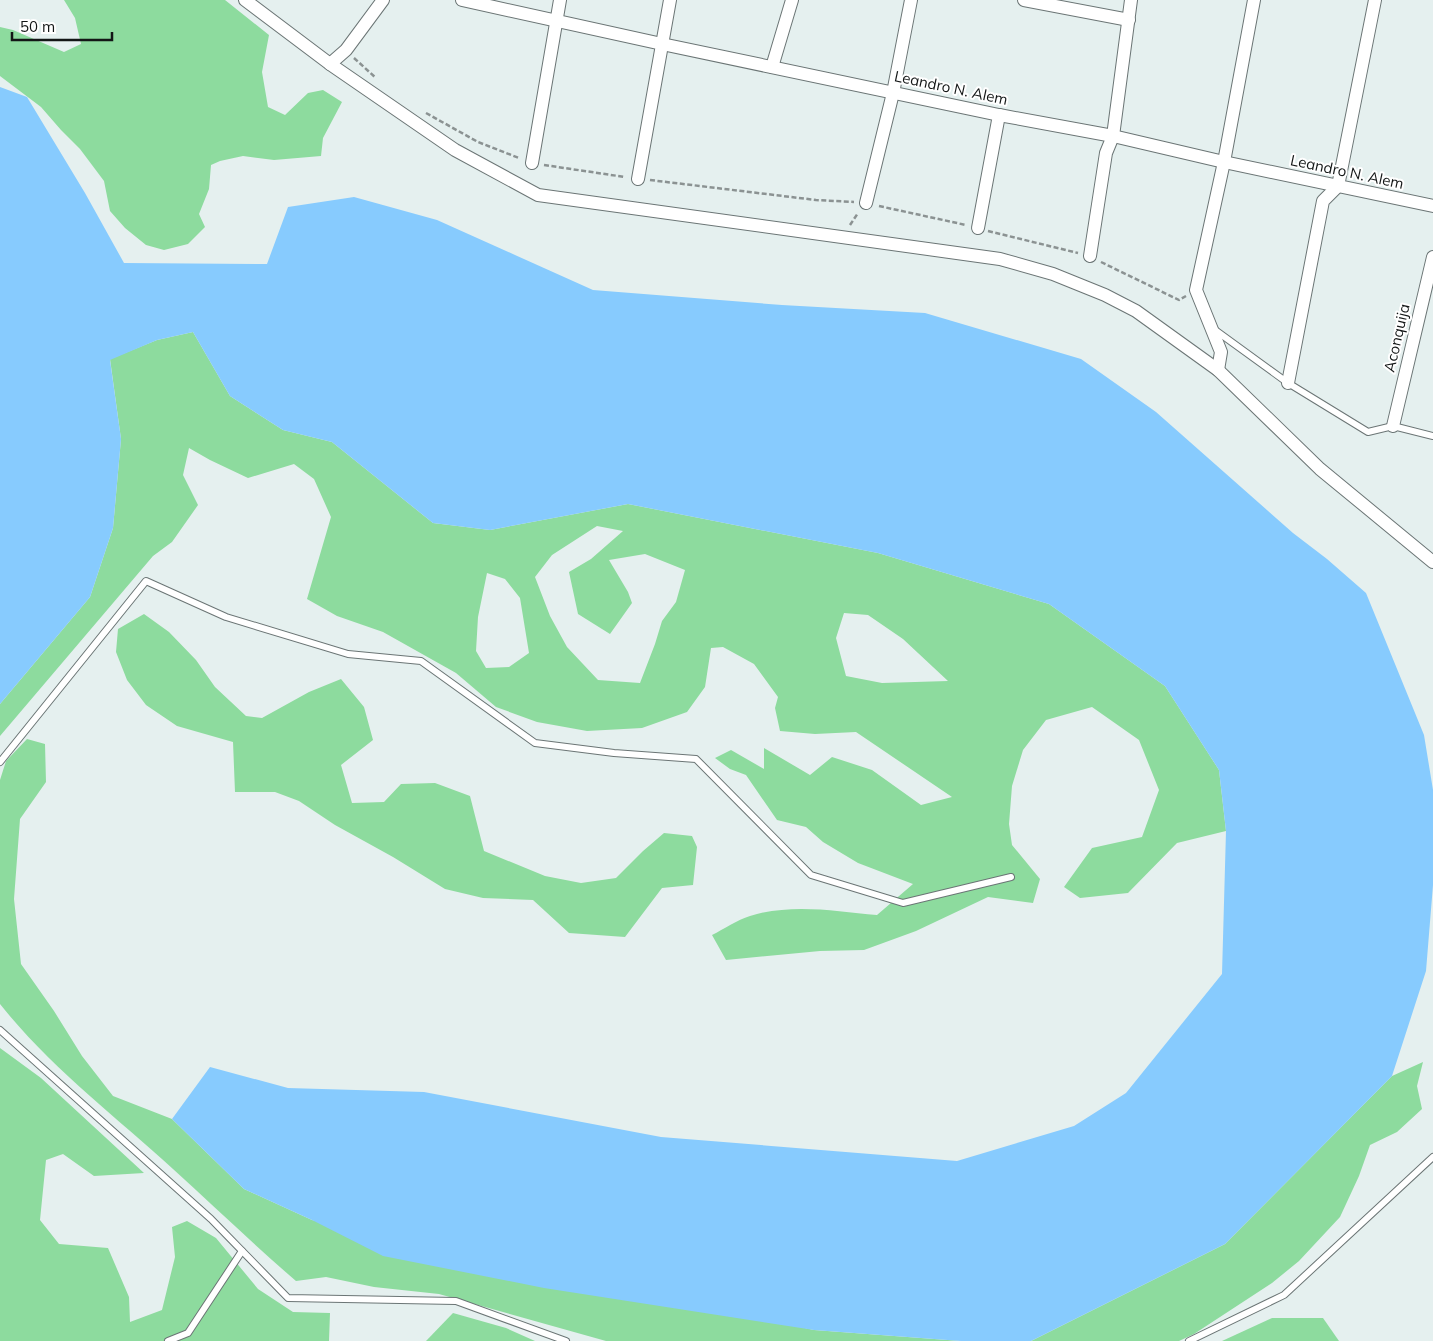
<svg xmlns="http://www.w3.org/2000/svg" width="1433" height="1341" font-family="Mulish,sans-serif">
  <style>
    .green { fill: #8ddb9e; fill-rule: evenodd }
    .water { fill: #87cbfe }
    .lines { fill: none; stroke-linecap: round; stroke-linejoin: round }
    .lane-casing { stroke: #6b7575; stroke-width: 8 }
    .street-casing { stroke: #6b7575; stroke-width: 14 }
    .path { stroke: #8b9292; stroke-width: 2.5; stroke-dasharray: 5 2.5; stroke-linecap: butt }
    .lane { stroke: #fff; stroke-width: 6 }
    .street { stroke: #fff; stroke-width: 12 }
    .labels { text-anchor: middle; stroke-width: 4; stroke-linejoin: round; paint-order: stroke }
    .street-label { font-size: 15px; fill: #131616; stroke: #fff }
  </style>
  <rect width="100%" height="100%" fill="#e5f0ef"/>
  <g class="green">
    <path d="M64,0H225L269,35L262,72L268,107L285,115L308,93L323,90L342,102L323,138L321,156L274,160L243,156L220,161L211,165L209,189L199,214L205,227L188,244L164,250L146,245L125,228L110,211L104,181L80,149L61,130L41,107L0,76V27L13,30L64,52L81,44L75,18Z"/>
    <path d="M193,332L230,396L283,430L332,442L433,523L490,530L628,504L878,553L1049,604L1165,686L1219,770L1226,831L1177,843L1128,893L1080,898L1064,887L1092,848L1142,837L1159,790L1139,740L1092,707L1046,720L1023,750L1012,786L1009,824L1012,845L1040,879L1033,903L988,897L916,931L864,950L820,951L726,960L712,935C724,929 737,920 750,916C791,903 835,911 877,915L913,884L858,863L823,842L806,827L777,820L746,775L730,769L715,758L731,750L764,769V748L810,775L832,757L872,770L921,805L952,797L856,732L815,734L780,731L775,708L778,697L754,664L723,647L711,648L705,687L687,712L642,728L587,731L537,722L496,707L456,673L383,632L337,616L307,599L331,517L314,479L294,464L248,478L210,460L189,448L183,475L198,505L172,542L153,556L0,736V704L90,597L113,528L121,439L110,359L157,340ZM597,526L623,531L591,559L569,572L578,614L610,634L632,603L628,592L609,560L645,554L685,570L676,602L662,621L655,644L640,683L598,680L567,647L550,616L535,577L552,555ZM487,573L505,579L520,598L529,653L509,667L486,668L476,651L478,617ZM844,613L868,615L903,639L948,681L882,683L846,676L836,638Z"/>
    <path d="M144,614L169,632L196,660L215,687L246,716L262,718L309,692L341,679L364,707L373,740L341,765L352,803L384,802L401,784L435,783L470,796L484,851L545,876L581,883L616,878L643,851L664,833L692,836L697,847L693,885L662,888L625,937L569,933L533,900L483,898L445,889L393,857L335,825L299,801L275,792H235L233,742L177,726L146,705L127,680L116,652L118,629Z"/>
    <path d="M27,739L45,744L46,782L20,819L14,899L21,964L54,1011L82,1056L113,1096L172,1119L244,1189L312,1220L814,1330L961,1341H606L439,1294L374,1287L326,1277L296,1281C254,1245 214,1206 173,1169C114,1115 50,1067 0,1004V780L6,761Z"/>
    <path d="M0,1048L41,1078L144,1173L94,1176L63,1154L46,1160L40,1220L59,1244L108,1248L129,1297L130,1322L162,1310L175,1257L172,1227L187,1221L216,1238L258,1289L293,1312L330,1313L329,1341H0Z"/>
    <path d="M1423,1062L1417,1086L1422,1109L1397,1132L1370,1145L1359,1176L1340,1217L1299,1261L1272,1283L1194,1334L1179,1341H1031L1225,1244L1392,1076Z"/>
    <path d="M453,1313L506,1328L535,1341H426Z"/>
    <path d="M1272,1318H1323L1339,1341H1222Z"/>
  </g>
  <path class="water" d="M0,87L27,97L85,193L124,263L267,264L288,207L354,197L437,220L593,290L782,305L925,313L1081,359L1156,412L1293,533L1327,559L1366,593L1424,735L1433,790V885L1426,971L1392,1076L1225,1244L1031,1341H961L814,1330L544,1288L383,1256L312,1220L244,1189L172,1119L210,1067L288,1088L424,1092L661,1137L957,1161L1074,1126L1126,1093L1222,974L1226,831L1219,770L1165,686L1049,604L878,553L628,504L490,530L433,523L332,442L283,430L230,396L193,332L157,340L110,360L121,439L113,528L90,597L0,704Z"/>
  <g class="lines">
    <defs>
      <g id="lane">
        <path d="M1215,330L1288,383L1368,432L1393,426L1433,436"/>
        <path d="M0,762L146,581L226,617L348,654L421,661L535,743L614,753L696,759L811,875L903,903L1011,877"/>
        <path d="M0,1030L211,1219L288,1298L456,1301L566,1341"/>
        <path d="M168,1341L188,1333L242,1251"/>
        <path d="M1189,1341L1284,1295L1433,1157"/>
      </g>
      <g id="street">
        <path d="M245,0L330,64L455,150L538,195L1000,259L1053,274L1105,295L1136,311L1218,370L1320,469L1433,562"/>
        <path d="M462,0L662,44L999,115L1113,136L1224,162L1433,206"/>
        <path d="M1024,0L1129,20"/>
        <path d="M330,64L346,50L383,0"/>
        <path d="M772,67L792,0"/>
        <path d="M532,163L560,0"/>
        <path d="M638,179L670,0"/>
        <path d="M866,203L893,93L911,0"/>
        <path d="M978,228L999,115"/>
        <path d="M1090,256L1106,153L1113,136L1131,0"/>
        <path d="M1218,370L1221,352L1196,290L1224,162L1254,0"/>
        <path d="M1288,383L1323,201L1338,186L1375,0"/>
        <path d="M1393,426L1433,257"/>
      </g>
    </defs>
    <use href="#lane" class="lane-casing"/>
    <use href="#street" class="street-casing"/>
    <g class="path">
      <path d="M354,58L376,78"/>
      <path d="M426,113L478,142L519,158"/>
      <path d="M544,165L625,177"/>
      <path d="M650,180L816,200L854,202"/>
      <path d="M879,206L966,225"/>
      <path d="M850,225L858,213"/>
      <path d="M988,231L1078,253"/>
      <path d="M1101,262L1179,300L1186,296"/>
    </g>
    <use href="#lane" class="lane"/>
    <use href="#street" class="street"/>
  </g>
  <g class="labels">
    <g class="street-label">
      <text transform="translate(951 88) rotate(12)" y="5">Leandro N. Alem</text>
      <text transform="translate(1347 172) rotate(12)" y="5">Leandro N. Alem</text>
      <text transform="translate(1397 338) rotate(-77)" y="5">Aconquija</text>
    </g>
  </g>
  <path d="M12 32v8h100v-8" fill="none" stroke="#131616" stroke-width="2.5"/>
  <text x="20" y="32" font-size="15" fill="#131616" stroke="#ffffff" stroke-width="4" paint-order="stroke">50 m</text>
</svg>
